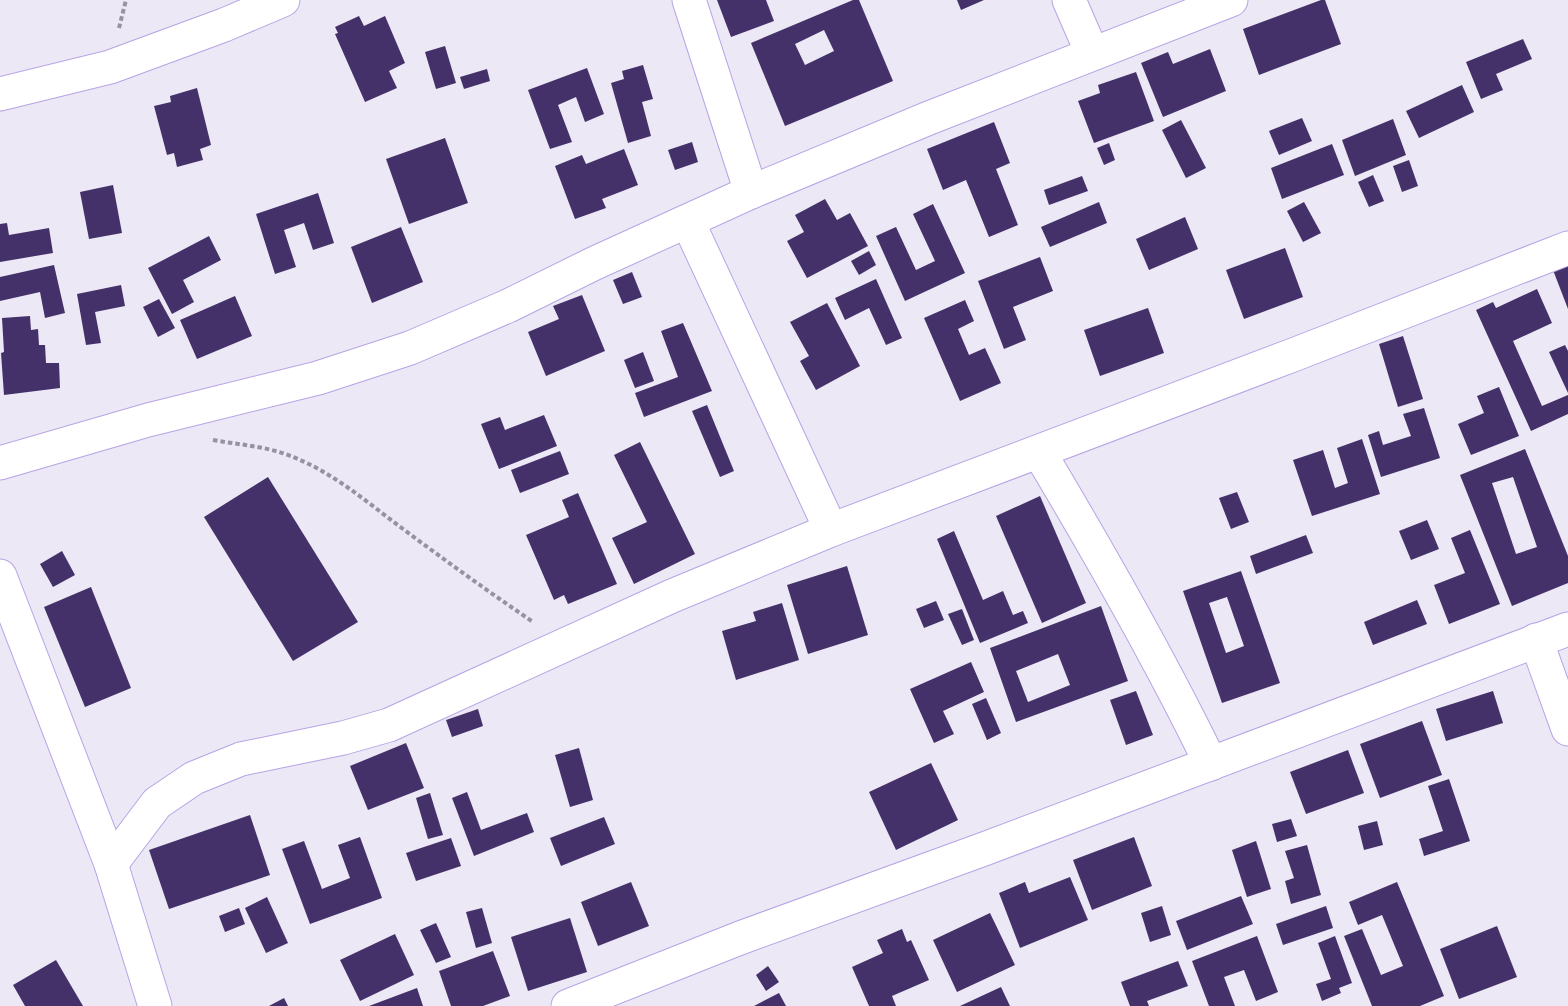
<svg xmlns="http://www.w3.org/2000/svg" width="1568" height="1006" font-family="Helvetica,sans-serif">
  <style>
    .building { fill: #443169; fill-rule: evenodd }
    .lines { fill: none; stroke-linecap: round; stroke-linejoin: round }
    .minor-casing { stroke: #b7a4e5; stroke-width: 35 }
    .path { stroke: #9791a3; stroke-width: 4; stroke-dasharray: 4.5 3; stroke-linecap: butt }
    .minor { stroke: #fff; stroke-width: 33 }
  </style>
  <rect width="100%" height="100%" fill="#ece8f6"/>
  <g class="building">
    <path d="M717,0H766L774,21L731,37Z"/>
    <path d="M853,0H859L893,81L785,126L751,43ZM824,30L834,51L805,65L795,44Z"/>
    <path d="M957,0H984L961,10Z"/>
    <path d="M1321,0H1325L1341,44L1259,75L1243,29Z"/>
    <path d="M359,16L364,26L385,16L405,63L389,71L397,88L365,102L335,34L338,33L335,27Z"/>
    <path d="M1523,39L1532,59L1496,74L1503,90L1481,99L1466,62Z"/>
    <path d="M445,46L456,83L436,89L425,52Z"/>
    <path d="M1210,49L1226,91L1163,117L1141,63L1168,52L1173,64Z"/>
    <path d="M643,65L653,99L642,102L651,136L628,143L611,83L624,79L622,71Z"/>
    <path d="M587,68L604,114L585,122L576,97L558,105L572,142L550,149L528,90Z"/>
    <path d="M487,69L490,81L464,89L460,77Z"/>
    <path d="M1136,72L1154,121L1094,143L1078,101L1100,93L1098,85Z"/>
    <path d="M1462,85L1474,112L1419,138L1406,111Z"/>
    <path d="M197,88L211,145L200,149L203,160L177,167L174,153L167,155L154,106L171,102L170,96Z"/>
    <path d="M1302,118L1312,141L1279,155L1269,131Z"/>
    <path d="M1393,119L1406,155L1355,176L1342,140Z"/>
    <path d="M1181,120L1206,168L1186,178L1162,130Z"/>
    <path d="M994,122L1010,163L996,169L1018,225L989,237L966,180L943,190L927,149Z"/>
    <path d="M445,138L468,203L409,224L386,159Z"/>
    <path d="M692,142L698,162L675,170L668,150Z"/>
    <path d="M1109,143L1115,160L1104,165L1097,148Z"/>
    <path d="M1332,144L1344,175L1282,199L1271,168Z"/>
    <path d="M624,149L638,185L602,199L606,208L575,219L555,166L582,155L586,164Z"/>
    <path d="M1409,160L1418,186L1402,192L1393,166Z"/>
    <path d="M1373,175L1384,201L1369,207L1358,182Z"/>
    <path d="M1082,176L1088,191L1049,205L1044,190Z"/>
    <path d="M113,185L122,233L89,239L80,192Z"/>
    <path d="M318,193L334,243L313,250L304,223L284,230L296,267L275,274L256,214Z"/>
    <path d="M825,199L837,220L850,213L868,246L807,278L787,241L804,232L795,215Z"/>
    <path d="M1099,202L1107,223L1050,247L1041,227Z"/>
    <path d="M1304,202L1321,233L1303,242L1287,211Z"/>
    <path d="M933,204L965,273L905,301L876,236L896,227L916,270L935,261L913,214Z"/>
    <path d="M1185,217L1198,249L1149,270L1136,239Z"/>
    <path d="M7,223L9,235L49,228L53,253L0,262V224Z"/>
    <path d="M401,227L423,282L372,303L351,247Z"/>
    <path d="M209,236L221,260L183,280L194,302L172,314L148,268Z"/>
    <path d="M1285,248L1303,297L1244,319L1226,270Z"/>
    <path d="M869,251L876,265L859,275L851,261Z"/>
    <path d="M1040,257L1053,291L1013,307L1026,340L1004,349L978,281Z"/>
    <path d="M54,265L65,313L45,318L40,292L0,301V277Z"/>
    <path d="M1568,265V309L1553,270Z"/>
    <path d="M632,272L642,297L623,304L613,280Z"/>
    <path d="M876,279L902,338L886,345L869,308L845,320L835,298Z"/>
    <path d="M121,285L125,306L95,312L101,343L86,345L77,294Z"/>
    <path d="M1537,289L1552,323L1513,341L1542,406L1568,395V414L1531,431L1476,310L1493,302L1496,308Z"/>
    <path d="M582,295L605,351L546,376L528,332L559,319L553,306Z"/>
    <path d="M235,296L252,336L197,359L180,320Z"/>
    <path d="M159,299L175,328L158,337L143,307Z"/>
    <path d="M965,300L974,321L958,329L969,355L985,348L1001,383L960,401L924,318Z"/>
    <path d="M827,303L860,366L816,390L800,361L809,356L790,322Z"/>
    <path d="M1148,308L1164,353L1100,376L1084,330Z"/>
    <path d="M30,316L31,330L38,329L39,345H45L46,363H59L60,388L4,395L1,353L4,352L2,318Z"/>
    <path d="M683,323L712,391L644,417L635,393L678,377L661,331Z"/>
    <path d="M1403,336L1423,399L1398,407L1379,344Z"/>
    <path d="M1565,345L1568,351V393L1549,352Z"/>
    <path d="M643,352L654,381L635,388L624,360Z"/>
    <path d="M1499,387L1519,436L1471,455L1458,424L1484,413L1477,396Z"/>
    <path d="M707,405L734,471L720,477L692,411Z"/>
    <path d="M1424,408L1440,458L1381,477L1368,435L1379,431L1383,445L1411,436L1403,414Z"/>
    <path d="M544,415L557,446L499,469L481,424L500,417L505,430Z"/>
    <path d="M1362,439L1380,494L1312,516L1293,460L1323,450L1335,488L1348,483L1337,448Z"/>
    <path d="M640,442L695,554L634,584L612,538L647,522L614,455Z"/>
    <path d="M1525,449L1568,556V583L1512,606L1460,475ZM1513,477L1537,547L1516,554L1492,483Z"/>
    <path d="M560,451L569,474L520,493L511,470Z"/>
    <path d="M268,477L358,622L293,661L204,517Z"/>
    <path d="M1237,492L1249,522L1231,529L1219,498Z"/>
    <path d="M578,493L617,584L568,604L564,595L554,600L526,535L569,517L562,500Z"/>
    <path d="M1040,496L1086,603L1042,623L996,516Z"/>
    <path d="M1427,520L1439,549L1411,560L1399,531Z"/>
    <path d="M1470,530L1500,604L1449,624L1434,585L1465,573L1451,538Z"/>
    <path d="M954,531L983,600L1003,591L1013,615L1023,611L1028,623L980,643L937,539Z"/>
    <path d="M1306,535L1313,553L1256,574L1250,556Z"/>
    <path d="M62,551L75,575L53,587L40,564Z"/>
    <path d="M847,566L868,635L808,654L787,585Z"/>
    <path d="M1241,571L1280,683L1222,703L1183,591ZM1227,597L1244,646L1226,653L1209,603Z"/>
    <path d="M91,587L131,688L85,707L44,607Z"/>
    <path d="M1417,600L1427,624L1373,645L1364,622Z"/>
    <path d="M936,601L944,620L924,628L916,609Z"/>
    <path d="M782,603L799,660L736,680L722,631L756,621L753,612Z"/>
    <path d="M1101,606L1128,681L1016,722L990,648ZM1058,654L1070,685L1028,702L1016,671Z"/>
    <path d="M962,609L974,640L962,645L948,614Z"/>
    <path d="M971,662L984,692L943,711L954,734L934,743L910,689Z"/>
    <path d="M1136,691L1153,735L1126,745L1110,700Z"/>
    <path d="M1493,691L1503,723L1446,741L1436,709Z"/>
    <path d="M986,698L1001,733L987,740L972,704Z"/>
    <path d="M478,709L483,726L452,737L446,720Z"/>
    <path d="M1422,721L1442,775L1380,798L1360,744Z"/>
    <path d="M406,743L424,788L368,810L350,766Z"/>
    <path d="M579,748L593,800L570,807L555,755Z"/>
    <path d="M1348,750L1364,793L1306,814L1290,772Z"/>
    <path d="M931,763L958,820L896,850L869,792Z"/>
    <path d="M1449,779L1470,841L1424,856L1419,839L1443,831L1428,786Z"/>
    <path d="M467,792L481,830L527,813L534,832L474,856L452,798Z"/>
    <path d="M430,793L443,835L428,839L416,798Z"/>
    <path d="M250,815L270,875L169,909L149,850Z"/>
    <path d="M604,817L615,844L561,866L550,838Z"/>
    <path d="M1291,819L1297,836L1277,842L1272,824Z"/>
    <path d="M1377,821L1383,845L1364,850L1358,826Z"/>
    <path d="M360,837L382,898L310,924L282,849L304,841L322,889L350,878L338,845Z"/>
    <path d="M1134,837L1152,886L1092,910L1073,860Z"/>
    <path d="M451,838L461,866L416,881L406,853Z"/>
    <path d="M1256,841L1271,889L1247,897L1232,850Z"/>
    <path d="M1307,845L1321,895L1291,904L1285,881L1294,878L1285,851Z"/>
    <path d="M1070,877L1088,920L1020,948L999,893L1025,882L1029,893Z"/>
    <path d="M631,882L649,926L598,946L581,902Z"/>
    <path d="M1397,882L1444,996L1420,1006H1372L1344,936L1362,929L1381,975L1403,966L1382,915L1358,925L1349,902Z"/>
    <path d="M1241,896L1253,924L1187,950L1176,921Z"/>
    <path d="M267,897L288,943L266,953L245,908Z"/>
    <path d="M1162,906L1171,935L1150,942L1141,913Z"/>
    <path d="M1326,906L1333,928L1283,945L1276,924Z"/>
    <path d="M239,908L245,924L225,932L219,916Z"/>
    <path d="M482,908L492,943L476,948L466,912Z"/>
    <path d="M990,913L1015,965L957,992L933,940Z"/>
    <path d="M570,918L587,972L528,991L511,937Z"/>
    <path d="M436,923L451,957L436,963L420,930Z"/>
    <path d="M1497,926L1517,977L1459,999L1440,949Z"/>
    <path d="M902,929L907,942L911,940L929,980L892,996L896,1006H869L852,967L883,953L877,940Z"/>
    <path d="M395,934L414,975L360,1001L340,960Z"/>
    <path d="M1257,936L1278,992L1256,1001L1244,970L1224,977L1235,1006H1209L1192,961Z"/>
    <path d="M1335,936L1352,983L1339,988L1341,993L1322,1001L1316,984L1331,979L1318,943Z"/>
    <path d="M493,951L510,996L483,1006H451L439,971Z"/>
    <path d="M56,960L83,1006H25L13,985Z"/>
    <path d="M1178,961L1188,986L1147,1001L1149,1006H1130L1121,982Z"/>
    <path d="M768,966L779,982L766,991L756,975Z"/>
    <path d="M1001,987L1010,1006H960Z"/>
    <path d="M417,988L423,1006H369Z"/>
    <path d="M779,993L786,1006H754Z"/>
    <path d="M284,998L288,1006H269Z"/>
  </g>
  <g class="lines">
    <defs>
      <g id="minor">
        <path d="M689,0L751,192"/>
        <path d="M1069,0L1092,53"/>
        <path d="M0,94L110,67L224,25L283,0"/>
        <path d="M688,222L831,530"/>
        <path d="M1039,452C1100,554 1159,657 1211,764"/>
        <path d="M0,463L148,420L318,378L410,348L508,306L595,263L751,192L929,118L1231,0"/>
        <path d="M0,576L111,864L155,1006"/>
        <path d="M1536,640L1568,729"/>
        <path d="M111,864L157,803L194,778L241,759L343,738L389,725L672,596L831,530L1293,355L1568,248"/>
        <path d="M568,1006L740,938L984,849L1568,629"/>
      </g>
    </defs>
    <use href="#minor" class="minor-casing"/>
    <g class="path">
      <path d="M119,28L126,0"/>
      <path d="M213,440C240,445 267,446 293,457C334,473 368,503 403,529C446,561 489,592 533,622"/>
    </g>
    <use href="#minor" class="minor"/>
  </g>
</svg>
